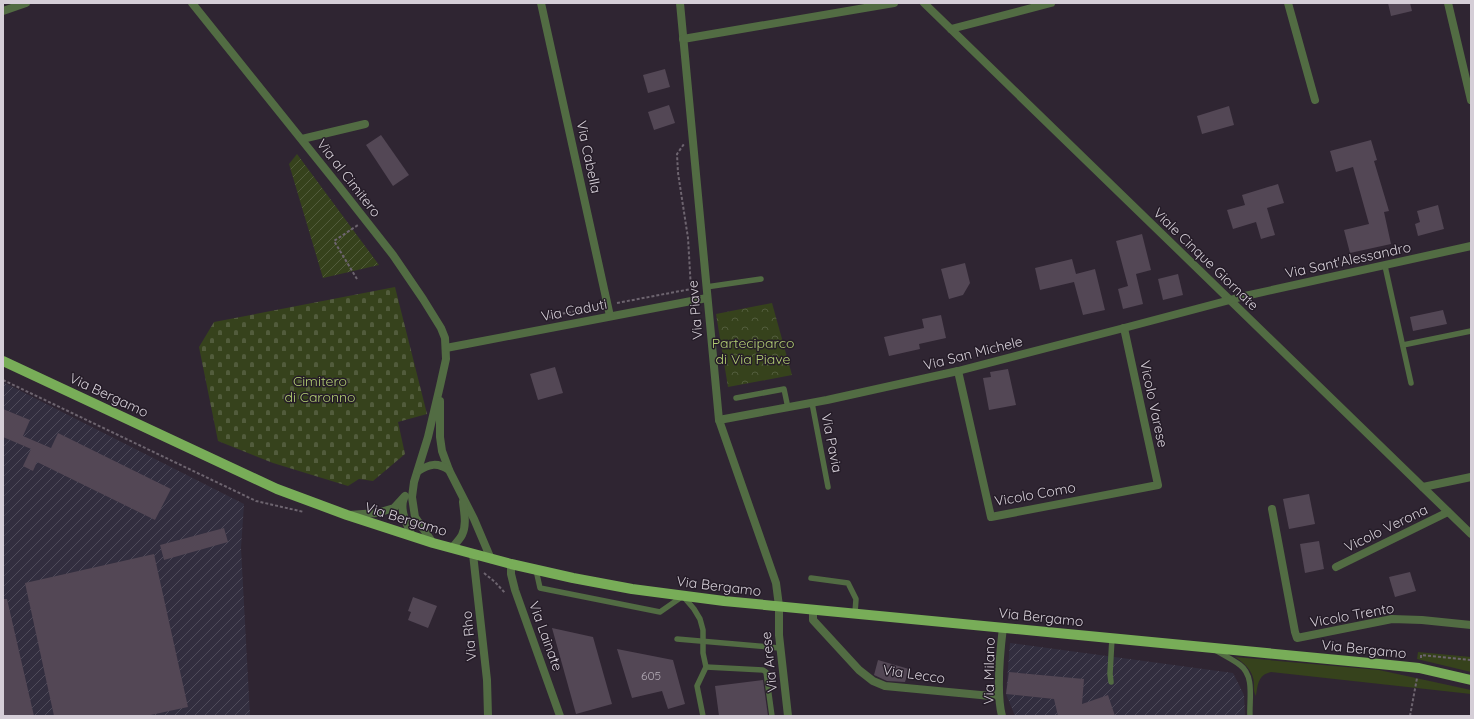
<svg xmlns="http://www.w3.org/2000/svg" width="1474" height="719" font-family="Quicksand,sans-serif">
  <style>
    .industrial { fill: url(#industrial-furrows) }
    .grass { fill: #36421c }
    .cemetery { fill: url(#cemetery-stones) }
    .park { fill: url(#park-crowns) }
    .garden { fill: url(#garden-furrows) }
    .building { fill: #534755 }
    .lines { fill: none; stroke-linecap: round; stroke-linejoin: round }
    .path { stroke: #6d646f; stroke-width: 2; stroke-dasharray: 3 2; stroke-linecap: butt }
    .service { stroke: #526c43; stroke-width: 5.5 }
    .minor { stroke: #526c43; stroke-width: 8 }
    .primary { stroke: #78ad58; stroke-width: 10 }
    .labels { text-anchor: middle; stroke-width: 3; stroke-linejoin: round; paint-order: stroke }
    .number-label { font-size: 12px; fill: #b4acb6 }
    .street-label { font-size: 14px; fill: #d5ced7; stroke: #251c28 }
    .park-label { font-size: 14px; fill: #b3cf73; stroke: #251c28 }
  </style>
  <defs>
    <pattern id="industrial-furrows" width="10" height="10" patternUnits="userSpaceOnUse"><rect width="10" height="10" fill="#322e3f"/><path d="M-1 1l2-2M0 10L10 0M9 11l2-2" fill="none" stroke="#4f4b5a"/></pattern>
    <pattern id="cemetery-stones" width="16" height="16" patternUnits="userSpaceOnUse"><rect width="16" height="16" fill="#36421c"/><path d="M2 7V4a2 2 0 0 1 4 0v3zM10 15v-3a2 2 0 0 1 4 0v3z" fill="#525c3c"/></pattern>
    <pattern id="park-crowns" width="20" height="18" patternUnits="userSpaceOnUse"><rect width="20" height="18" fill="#36421c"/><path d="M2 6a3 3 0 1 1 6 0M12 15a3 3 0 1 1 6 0" fill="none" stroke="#525c3c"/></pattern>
    <pattern id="garden-furrows" width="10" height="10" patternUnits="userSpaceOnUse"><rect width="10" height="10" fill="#36421c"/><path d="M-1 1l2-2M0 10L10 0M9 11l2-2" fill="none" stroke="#525c3c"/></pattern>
  </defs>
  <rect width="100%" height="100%" fill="#2f2532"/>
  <g class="industrial">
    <path d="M3,382L244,504L241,548L250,716H3Z"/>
    <path d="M1010,643L1233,673L1244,695L1245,716H1015L1006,694Z"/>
  </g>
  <g class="grass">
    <path d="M1418,652L1471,657V672L1417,659Z"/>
    <path d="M1235,657L1379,670L1471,690V694L1271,672C1258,675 1258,684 1256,696C1253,691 1254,688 1254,683C1253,670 1244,663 1235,657Z"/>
  </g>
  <path class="cemetery" d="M395,287L427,414L398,422L405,454L373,481L359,479L348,486L273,463L218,441L199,347L214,322Z"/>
  <path class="park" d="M772,303L792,375L728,387L716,314Z"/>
  <path class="garden" d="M297,154L379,265L323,278L289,164Z"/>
  <g class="building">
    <path d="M1388,3H1410L1412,11L1391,16Z"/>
    <path d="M665,69L670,87L648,93L643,75Z"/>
    <path d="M669,105L675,123L654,130L648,112Z"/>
    <path d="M1229,106L1234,125L1202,134L1197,116Z"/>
    <path d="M381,135L409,175L393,186L366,145Z"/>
    <path d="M1371,140L1377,160L1374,161L1389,211L1384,212L1391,244L1350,253L1344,230L1369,224L1353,167L1336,172L1330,151Z"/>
    <path d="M1278,184L1284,203L1267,208L1275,235L1261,239L1256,222L1233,229L1227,210L1245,205L1242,195Z"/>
    <path d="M1438,205L1444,229L1418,236L1415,224L1420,222L1417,211Z"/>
    <path d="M1142,234L1151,270L1136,274L1143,304L1123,309L1118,289L1128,286L1116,241Z"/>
    <path d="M1072,259L1076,274L1095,269L1105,310L1083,315L1074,282L1040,290L1035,268Z"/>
    <path d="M965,263L970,283L963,295L949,299L941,269Z"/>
    <path d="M1178,274L1183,295L1163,300L1158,279Z"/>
    <path d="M1443,310L1447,324L1413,331L1410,317Z"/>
    <path d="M941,315L946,338L919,344L920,349L889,356L884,337L924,328L922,319Z"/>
    <path d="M555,367L563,393L538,400L530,374Z"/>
    <path d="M1008,369L1016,405L989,410L983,378L991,377L990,372Z"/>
    <path d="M3,409L30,420L23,436L51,448L58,433L171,489L155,520L37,462L33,471L23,466L31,449L3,437Z"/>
    <path d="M1309,494L1315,524L1289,529L1283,499Z"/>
    <path d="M224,528L228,542L164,560L160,545Z"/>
    <path d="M1319,541L1324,569L1305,573L1300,544Z"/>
    <path d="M154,554L188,707L146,716H54L25,583Z"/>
    <path d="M1410,572L1416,591L1395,597L1389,577Z"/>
    <path d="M413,597L437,606L428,628L408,620L411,612L408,611Z"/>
    <path d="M3,599H7L34,716H3Z"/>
    <path d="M552,628L593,637L612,704L576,714Z"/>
    <path d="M617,649L673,660L685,704L668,709L662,691L632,698Z"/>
    <path d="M878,660L909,669L905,682L887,681L874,675Z"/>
    <path d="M1009,672L1084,679L1082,704L1108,695L1115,716H1058L1054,699L1006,694Z"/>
    <path d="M763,680L768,716H719L715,686Z"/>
  </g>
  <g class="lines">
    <g class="path">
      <path d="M357,279L334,241L358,225"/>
      <path d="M617,303L691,289L688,238L678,173L677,154L684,144"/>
      <path d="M550,318V316L598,307"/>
      <path d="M3,380L256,501L304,512"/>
      <path d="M484,573L495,582L505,593"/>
      <path d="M1421,658V655L1471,660"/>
      <path d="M1410,716L1417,678"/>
    </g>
    <g class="service">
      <path d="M1385,266L1411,383"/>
      <path d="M706,287L761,279"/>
      <path d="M1403,345L1471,331"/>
      <path d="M736,398L784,389L788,408"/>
      <path d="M812,403L828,487"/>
      <path d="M536,570L540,588L660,612L683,596L694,609L700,619L703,630V653L706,667L697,686L703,716"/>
      <path d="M811,578L848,583L856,599L855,613"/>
      <path d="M677,639L780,648"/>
      <path d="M1215,650C1223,655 1232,659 1240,665C1255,676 1249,700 1250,716"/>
      <path d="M706,667L763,670L766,672L772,716"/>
      <path d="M1111,682L1110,674L1112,638"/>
    </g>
    <g class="minor">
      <path d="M192,3L338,185L393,255L423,299L441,328L445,338L446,359L440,386L428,437L414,482L412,497L415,517L433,543"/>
      <path d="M541,3L610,316"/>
      <path d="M680,3L719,420L776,583L779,606V635L788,716"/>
      <path d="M924,3L1471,534"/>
      <path d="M1288,3L1315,100"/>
      <path d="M1448,3L1471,100"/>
      <path d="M3,11L26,3"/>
      <path d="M951,29L1051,3"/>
      <path d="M683,39L894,3"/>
      <path d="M302,139L365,124"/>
      <path d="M446,348L707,298"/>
      <path d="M958,371L991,517L1158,485L1124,328"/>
      <path d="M440,401V437L442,451L449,470L474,519L491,559"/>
      <path d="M719,420L827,400L958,371L1124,328L1245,296L1471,246"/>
      <path d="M418,471C430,464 437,462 449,470"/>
      <path d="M1423,487L1471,477"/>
      <path d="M404,498C399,510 407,524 412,536"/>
      <path d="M1272,509L1295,632L1297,638L1392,619L1422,620L1471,625"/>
      <path d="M349,515L377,513L394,508L405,496"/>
      <path d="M452,548C455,544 460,539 462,535C467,525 464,512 463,502"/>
      <path d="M473,554L487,680L488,716"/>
      <path d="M511,564V574L515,590L560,716"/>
      <path d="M1336,567L1448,512"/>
      <path d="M813,610V620L859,670L873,681L885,686L991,696L999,695"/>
      <path d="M1002,716C996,693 1000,652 1003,627"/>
    </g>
    <path class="primary" d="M3,361L277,489L347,515L433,543L511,564L573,578L632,589L724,601L1380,664L1419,668L1471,680"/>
  </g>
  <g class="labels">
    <g class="number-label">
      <text x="651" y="680">605</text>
    </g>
    <g class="street-label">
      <text transform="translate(589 157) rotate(78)" y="5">Via Cabella</text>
      <text transform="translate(349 178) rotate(52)" y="5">Via al Cimitero</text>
      <text transform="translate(1206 259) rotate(44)" y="5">Viale Cinque Giornate</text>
      <text transform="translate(1348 260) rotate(-12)" y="5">Via Sant'Alessandro</text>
      <text transform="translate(574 310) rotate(-11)" y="5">Via Caduti</text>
      <text transform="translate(695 310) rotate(-95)" y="5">Via Piave</text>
      <text transform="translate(973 353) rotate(-14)" y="5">Via San Michele</text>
      <text transform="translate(109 395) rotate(25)" y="5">Via Bergamo</text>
      <text transform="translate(1154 404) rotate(78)" y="5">Vicolo Varese</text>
      <text transform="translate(832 443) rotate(79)" y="5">Via Pavia</text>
      <text transform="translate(1035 494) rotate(-10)" y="5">Vicolo Como</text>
      <text transform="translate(406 519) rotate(17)" y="5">Via Bergamo</text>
      <text transform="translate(1386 528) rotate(-26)" y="5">Vicolo Verona</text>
      <text transform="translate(719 586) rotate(7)" y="5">Via Bergamo</text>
      <text transform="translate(1352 615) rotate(-10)" y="5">Vicolo Trento</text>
      <text transform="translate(1041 617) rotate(6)" y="5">Via Bergamo</text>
      <text transform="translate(469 636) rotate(-96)" y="5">Via Rho</text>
      <text transform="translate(546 636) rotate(70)" y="5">Via Lainate</text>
      <text transform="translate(1364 649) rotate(6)" y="5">Via Bergamo</text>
      <text transform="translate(769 662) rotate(-96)" y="5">Via Arese</text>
      <text transform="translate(989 671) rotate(-89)" y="5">Via Milano</text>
      <text transform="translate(914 674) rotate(8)" y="5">Via Lecco</text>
    </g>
    <g class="park-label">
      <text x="753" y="348">Parteciparco<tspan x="753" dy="16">di Via Piave</tspan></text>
      <text x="320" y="386">Cimitero<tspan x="320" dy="16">di Caronno</tspan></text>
    </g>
  </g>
  <rect width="1474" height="719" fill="none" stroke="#d5ced7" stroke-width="8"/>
</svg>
